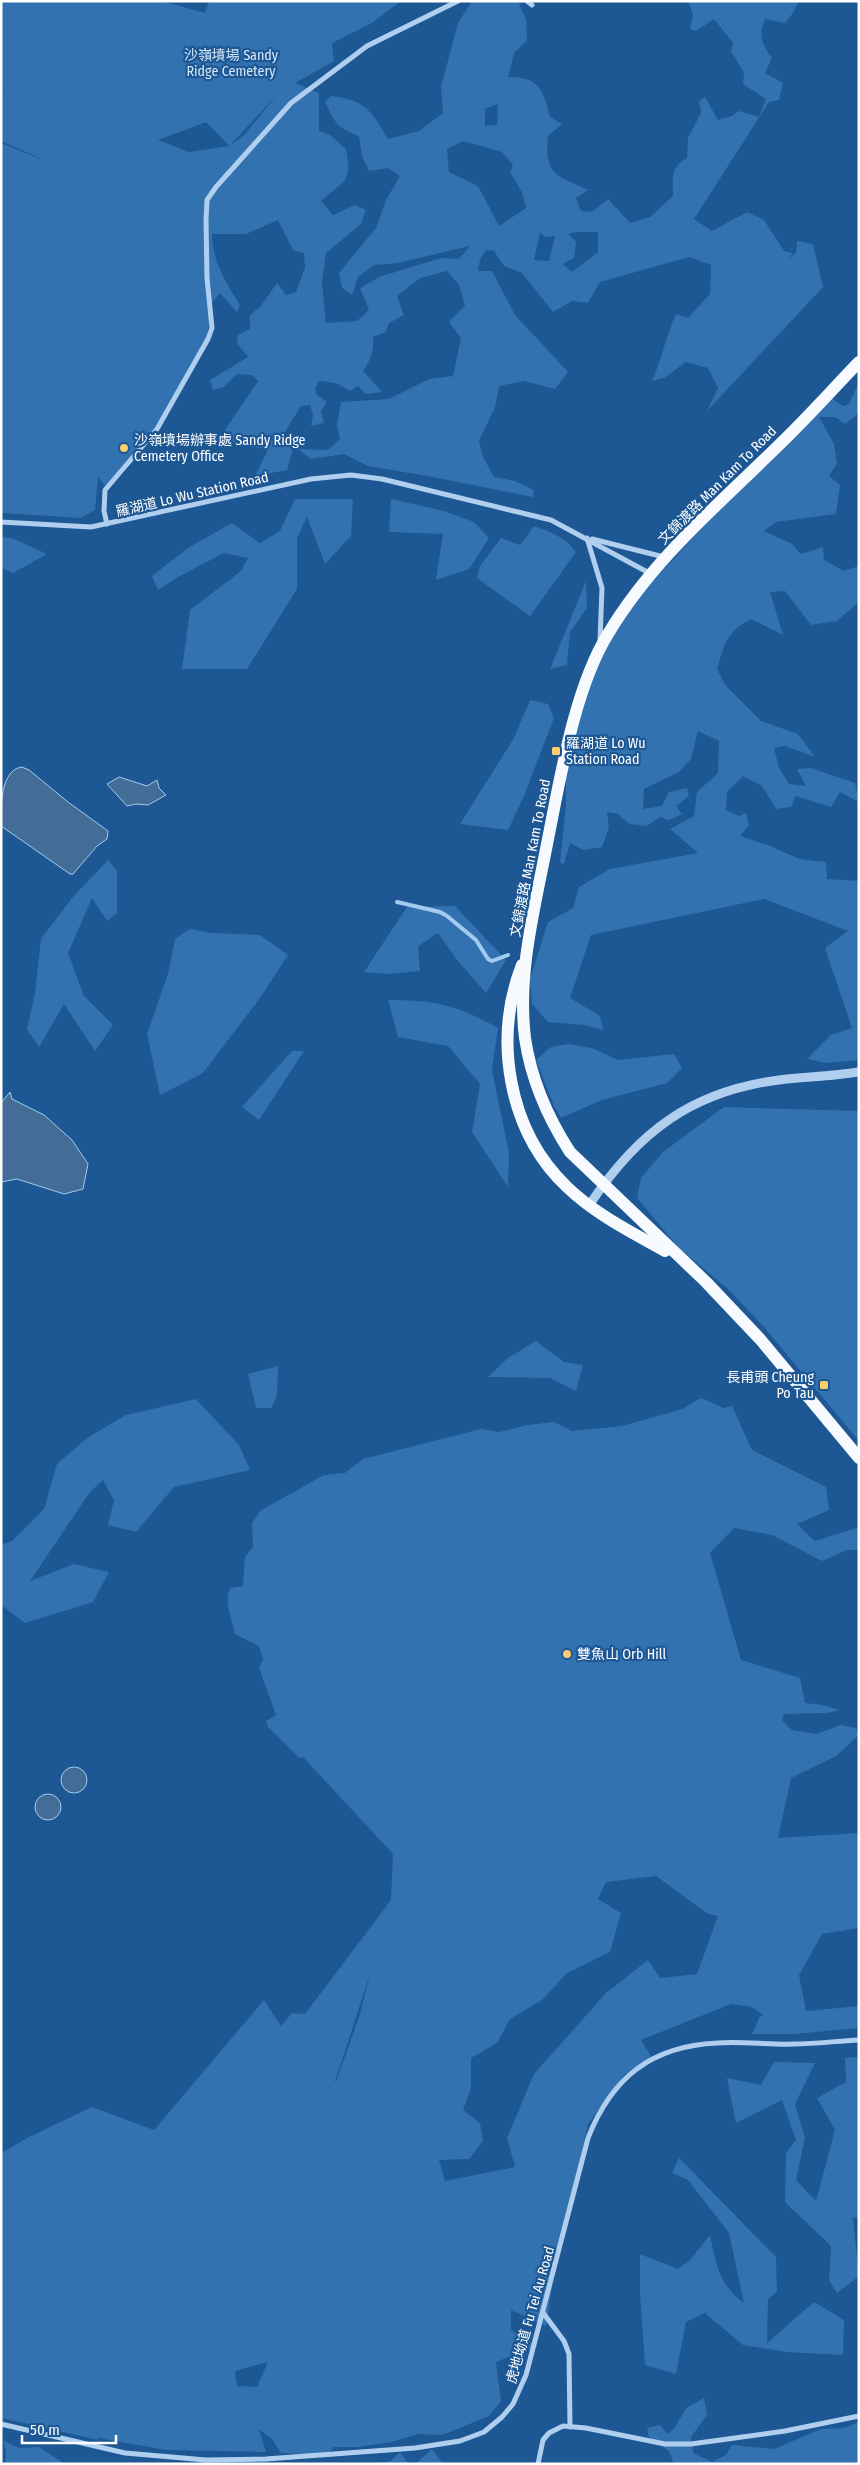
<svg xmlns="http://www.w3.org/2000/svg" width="860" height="2465" font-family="'Fira Sans Condensed','Noto Sans SC',sans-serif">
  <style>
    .green { fill: #3272b1; fill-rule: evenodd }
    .water { fill: #436c97; stroke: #a3cbf0 }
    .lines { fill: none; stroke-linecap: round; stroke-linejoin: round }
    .stream { stroke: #a3cbf0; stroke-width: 4 }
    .minor { stroke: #b0cfee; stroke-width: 5 }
    .tertiary { stroke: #b0cfee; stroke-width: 9 }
    .primary { stroke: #f7fbff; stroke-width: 12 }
    .poi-dot { fill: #fdcd6f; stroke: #1d5794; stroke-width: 2 }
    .labels { text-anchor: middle; stroke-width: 4.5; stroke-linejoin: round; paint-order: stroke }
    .park-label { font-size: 14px; fill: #d6e8fa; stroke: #1d5794 }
    .poi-label { font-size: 14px; fill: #fff; stroke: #1d5794; text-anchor: start }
    .street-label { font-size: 14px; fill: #fff; stroke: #1d5794 }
  </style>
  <rect width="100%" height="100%" fill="#1d5794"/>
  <g class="green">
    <path d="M1,1H162L205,13L209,1H401L372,23L332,43L334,61L295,83L319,93V131L330,135L346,149C352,184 345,179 321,201L333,215L355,205L366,210L361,224L326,253L322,281L326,323L357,321L369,310L360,288L379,277L441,258L459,259L470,246L398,263L374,265L358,277L352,295L342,288L339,273L376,228L386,200L400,176L388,168L369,171L362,156L359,136C336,128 335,122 325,102L331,96C365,100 372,111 388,139L419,131L443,113L441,87L458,23L472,1H524L519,4L526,19L527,40L514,53L508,77C540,77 543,90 550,117L562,124L548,136C544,175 556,175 588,190L576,198L581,211L592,212L608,199L630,223L650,217L673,196C673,178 670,167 687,158L688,138L701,113L699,101L705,97L718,120L732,116L739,111L759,117L766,99L743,84L744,73L731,51L733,43L714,19L696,31L690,29L693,14L688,1H799L793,13L785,23L765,19C758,35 762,45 772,58L765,73L783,83L779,100L769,102L694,219L712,231L747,212L764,220L784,251L793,253L788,259L796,253L797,241L813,244L823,287L707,411L718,388L708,368L686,362L664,378L652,381C662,358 666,336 676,314L688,318L710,294L711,265L689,257L600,282L588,303L572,301L553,312L522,273L504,266L494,251L486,250L480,260L478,271H492L515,315L568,372L555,389L524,381L499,386L495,407L479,441L483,457L494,477L515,481L534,490L533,497L438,478L368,466L344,454L311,459L298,449L328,450L340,439L337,425L341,402L389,399L429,379L453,376L461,338L449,322L465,306L459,285L447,271L420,278L397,296L404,315L389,323L386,332L373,337C374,351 371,360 363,371L382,392L366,394L358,386L350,391L336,383L319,381L315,389L317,395L327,402L321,411L324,423L311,426L313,415L310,405L301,406L283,435L295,441L287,470L255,476L268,450L219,439L258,381L252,375L237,374L224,387L213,390L210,380L248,357L237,343L238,335L250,329V315L260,307L277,283L286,295L296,292L305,268L304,253L293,250L278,220L246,234H212C212,261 226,282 240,305L237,312L220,293L210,305L208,339L157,429L108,489L98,477L95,510L81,518L1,513V143L53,164L1,141V95L7,90L1,94ZM277,95L244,135L232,144V143ZM498,104L497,125L485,126V109ZM206,122L229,146L189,152L158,140ZM463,141L502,152L513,165L510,172L522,192L526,208L499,226L478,186L449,172L447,149ZM577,232H598V252L572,272L563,264L574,258L576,242L568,234ZM540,233L545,237L555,236L549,261L534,260Z"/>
    <path d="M859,382V413L845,424L835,417H819L834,444L837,464L829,476L840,485L836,514L776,522L764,531L792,544L801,554L823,547L824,560L844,571L859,566V602L837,621L811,625L785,591L770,592L783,635L751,619C726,632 725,644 717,669L725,685L761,721L798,734L815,757L785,746L774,748L779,768L789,784L806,786L797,769L811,768L855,783L859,802L840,792L831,807L796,796L791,807L776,809L762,786L743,776L727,792L726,810L739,816L746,813L749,825L740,836L768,845L799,859L826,862L827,879L859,881V1060L826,1063L807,1059L831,1035L852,1028L825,948L848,931L764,899L591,935L570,998L600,1016L603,1030L583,1025L548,1022L532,1004L530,979L548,922L573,908L579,887L610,869L698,853L670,829L694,816L697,792L718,773L719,741L698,731L691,759L679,772L644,789L643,809L662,806L669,792L687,788L689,796L676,806L682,814L669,820L660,817L647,826L629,824L618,814L607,812L609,828L602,847L583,850L570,843L564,864L560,863L566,804V754L589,673L617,620L715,514L784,449L828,396L843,406L849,404Z"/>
    <path d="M295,499H353L351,536L325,564L307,517L297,538V589L247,669H182L190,610L241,571L248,558L224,553L178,577L158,590L152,576L188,548L232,523L260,543L280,531Z"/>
    <path d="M391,499L444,511L474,522L489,538L469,569L436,580L443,534L389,532Z"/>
    <path d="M534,526C551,532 565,537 576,552L530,616L477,578L480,566L501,538L520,545Z"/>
    <path d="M1,537L12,538L47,554L13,573L1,568Z"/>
    <path d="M586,581L587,608L570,632L567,665L550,669Z"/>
    <path d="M530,700L548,704L554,718L524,796L508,830L460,824L514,738Z"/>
    <path d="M108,860L117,871V913L107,921L92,898L68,953L84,996L113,1025L95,1051L64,1004L39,1047L27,1029L35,993L41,939L72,898Z"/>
    <path d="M455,906L506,960L486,993L457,960L438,933L418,946L420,971L388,974L364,972L407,907Z"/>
    <path d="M190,929L211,933L260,935L288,955L260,998L203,1073L160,1095L147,1034L168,974L175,939Z"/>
    <path d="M388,1000C436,1000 457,1005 498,1028L492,1070L509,1153L508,1187L472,1132L480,1084L448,1046L398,1037Z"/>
    <path d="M569,1044L592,1048L618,1060L674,1054L682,1068L667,1083L602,1100L561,1118L554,1106L536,1060L551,1047Z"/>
    <path d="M292,1051H304L259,1120L242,1107Z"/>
    <path d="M724,1107L859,1111V1441L763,1326L728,1289L679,1248L637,1198L641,1178L663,1152Z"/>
    <path d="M536,1341L564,1362L583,1365L576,1391L550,1378L488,1377L508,1358Z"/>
    <path d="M278,1366L277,1396L271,1408H256L248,1374Z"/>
    <path d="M701,1398L724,1408L732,1406L752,1450L826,1487L829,1510L797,1524L815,1541L859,1527V1550H847L822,1561L772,1535L734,1528L710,1553L741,1660L800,1678L805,1703L823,1705L839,1710L828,1713L784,1714L782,1720L792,1730L816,1734L841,1725L856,1728L859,1735L836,1756L791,1778L778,1838L859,1833V1928L822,1934L799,1975L806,2011L859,2006V2028L794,2034H752L760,2016L763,2015L752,2007L731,2004L641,2040L652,2058L624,2075L588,2124L555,2267L546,2326L511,2310V2330L537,2346L496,2362L501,2401L489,2416L450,2432L441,2435L418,2434L392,2442L357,2447H334L326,2455L281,2453L272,2439L259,2429L266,2452L166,2450L98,2438V2440L1,2418V2153L29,2137L92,2107L154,2130L264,2000L281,2026L292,2013L305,2014L391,1900L393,1854L303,1757L299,1758L268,1727L266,1721L276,1715L259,1668L263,1659L259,1646L235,1634C232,1621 224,1601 230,1588L243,1586L245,1557L253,1547L252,1523L260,1511L324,1475L345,1473L363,1459L481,1429L499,1432L527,1425L554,1422L572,1431L622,1426L682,1409ZM656,1876L708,1914L718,1916L697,1974L660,1978L648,1960L606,1993L534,2074L507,2138L515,2167L445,2181L439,2160L469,2159L483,2141L480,2123L463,2110L471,2088V2058L497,2043L510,2019L542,2000L567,1973L610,1952L621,1913L598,1899L606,1882ZM370,1974L360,2014L336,2082H335ZM268,2362L257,2387L237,2386L235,2371Z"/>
    <path d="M196,1399L239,1445L250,1470L174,1487L136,1532L108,1525L114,1500L103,1480L90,1492L30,1581L74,1564L109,1572L93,1602L25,1623L1,1605V1545L12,1541L44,1509L57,1464L87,1438L126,1415Z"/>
    <path d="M859,2057V2217L853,2218L859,2276L837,2293L829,2280L831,2246L785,2202L786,2153L796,2140L782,2100L736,2123L727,2078L761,2085L774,2062L815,2063L795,2104L805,2138L796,2180L816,2201L835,2130L817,2098L846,2082L845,2058Z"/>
    <path d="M679,2158L776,2257L777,2292L768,2299L767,2343L814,2302L844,2320L843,2355L787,2352L743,2345L705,2313L686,2322L676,2374L645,2365L640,2293V2254L678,2269L691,2259L710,2235C716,2264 719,2285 744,2303L729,2233L688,2180L672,2173Z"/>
    <path d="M704,2398L707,2415L691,2437L693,2453L712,2462L726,2455L732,2445L774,2449L821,2429L844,2428L859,2422V2464H674L669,2451L649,2437L647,2428L660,2425L667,2434L674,2429L686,2408Z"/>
    <path d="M3,2440L19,2448L39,2447L65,2464H5L6,2453Z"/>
    <path d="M432,2449L443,2464H415Z"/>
    <path d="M400,2452L409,2464H373L391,2461Z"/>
  </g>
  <g class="water">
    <path d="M22,767L29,770L68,802L108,831L107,839L97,846L73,874H70L1,826C1,807 0,770 22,767Z"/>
    <path d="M119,777L147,786L157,780L159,788L166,795L148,805L136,804L127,806L107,784Z"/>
    <path d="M10,1092L12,1099L44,1115L72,1140L88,1164L83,1189L64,1194L17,1179L1,1182V1103Z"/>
    <circle cx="74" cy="1780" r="13"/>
    <circle cx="48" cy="1807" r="13"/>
  </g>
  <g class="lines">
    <path class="stream" d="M397,902L440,912L447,916L476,940L488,959L492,961L508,955"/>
    <g class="minor">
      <path d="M527,1L532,5"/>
      <path d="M1,522L91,527L311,479L351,475L382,479L551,520L651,574"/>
      <path d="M107,524L104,511L105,490L157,429L208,339L212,328L207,278L206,220L207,200L216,187L291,103L367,46L458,1"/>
      <path d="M587,538L602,588L600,640"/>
      <path d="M592,539L664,557"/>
      <path d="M544,2314L564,2341L569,2354L570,2427"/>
      <path d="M1,2424L125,2453L206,2460L266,2459L415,2448L460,2441L484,2432L502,2417L513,2404L526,2375L588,2138C612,2077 652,2046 717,2043C743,2041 768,2045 794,2044C815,2044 837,2041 859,2040"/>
      <path d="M538,2464L543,2440L549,2433L563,2426L586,2428L665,2444H691L785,2431L859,2416"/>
    </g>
    <path class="tertiary" d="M590,1204C638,1132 692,1091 779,1080C806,1077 832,1076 859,1072"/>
    <g class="primary">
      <path d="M859,362C832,390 807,418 779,445C719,504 652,560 608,634C574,689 560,780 547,844C535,907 517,973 525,1038C531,1079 548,1118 570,1152L706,1282L760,1339L859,1458"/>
      <path d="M522,965C493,1039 508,1131 567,1187C595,1214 631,1232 665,1251"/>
    </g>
  </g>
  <g class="poi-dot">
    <circle cx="124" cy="448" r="5"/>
    <rect x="551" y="746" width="10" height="10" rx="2.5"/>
    <rect x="819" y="1380" width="10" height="10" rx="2.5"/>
    <circle cx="567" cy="1654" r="5"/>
  </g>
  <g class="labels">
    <g class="park-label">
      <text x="231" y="60">沙嶺墳場 Sandy<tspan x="231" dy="16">Ridge Cemetery</tspan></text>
    </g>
    <g class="poi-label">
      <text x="134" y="445">沙嶺墳場辦事處 Sandy Ridge<tspan x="134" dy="16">Cemetery Office</tspan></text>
      <text x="566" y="748">羅湖道 Lo Wu<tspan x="566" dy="16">Station Road</tspan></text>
      <text x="814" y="1382" text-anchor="end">長甫頭 Cheung<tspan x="814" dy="16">Po Tau</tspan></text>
      <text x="577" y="1659">雙魚山 Orb Hill</text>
    </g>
    <g class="street-label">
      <text transform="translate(717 485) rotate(-45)" y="5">文錦渡路 Man Kam To Road</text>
      <text transform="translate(192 494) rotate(-13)" y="5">羅湖道 Lo Wu Station Road</text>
      <text transform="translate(530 858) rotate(-79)" y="5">文錦渡路 Man Kam To Road</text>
      <text transform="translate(530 2315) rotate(-74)" y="5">虎地坳道 Fu Tei Au Road</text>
    </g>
  </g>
  <rect width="860" height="2465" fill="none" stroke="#ffffff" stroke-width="5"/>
  <path d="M22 2435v8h94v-8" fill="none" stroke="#ffffff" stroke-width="2.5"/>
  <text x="30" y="2435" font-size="15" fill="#ffffff" stroke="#1d5794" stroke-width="4" paint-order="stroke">50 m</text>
</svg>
